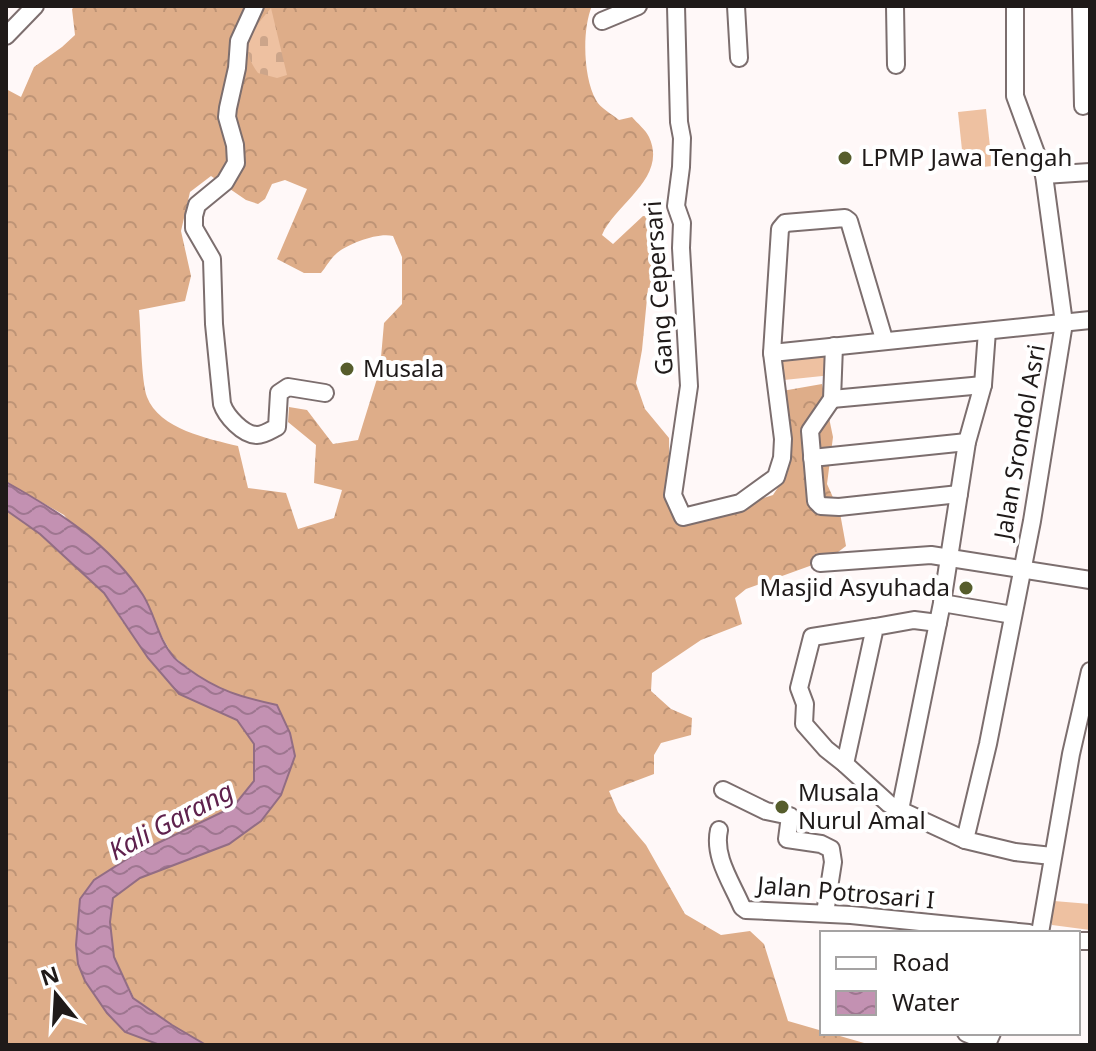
<svg xmlns="http://www.w3.org/2000/svg" width="1096" height="1051" font-family="'Noto Sans',sans-serif">
  <style>
    .green { fill: #eec1a1 }
    .forest { fill: url(#forest-crowns); fill-rule: evenodd }
    .cemetery { fill: url(#cemetery-stones) }
    .water { fill: url(#water-waves); stroke: #926d84; stroke-width: 2 }
    .lines { fill: none; stroke-linecap: round; stroke-linejoin: round }
    .minor-casing { stroke: #7c6e6e; stroke-width: 20 }
    .minor { stroke: #fff; stroke-width: 16 }
    .poi-dot { fill: #565d2c; stroke: #fff; stroke-width: 3 }
    .labels { text-anchor: middle; stroke-width: 8; stroke-linejoin: round; paint-order: stroke }
    .poi-label { font-size: 24px; fill: #1f1a19; stroke: #fff; text-anchor: start }
    .street-label { font-size: 24px; fill: #1f1a19; stroke: #fff }
    .water-label { font-size: 26px; font-style: italic; fill: #5e214d; stroke: #fff }
  </style>
  <defs>
    <pattern id="forest-crowns" width="20" height="18" patternUnits="userSpaceOnUse" patternTransform="scale(2)"><rect width="20" height="18" fill="#dead89"/><path d="M2 6a3 3 0 1 1 6 0M12 15a3 3 0 1 1 6 0" fill="none" stroke="#be9476"/></pattern>
    <pattern id="cemetery-stones" width="16" height="16" patternUnits="userSpaceOnUse" patternTransform="scale(2)"><rect width="16" height="16" fill="#eec1a1"/><path d="M2 7V4a2 2 0 0 1 4 0v3zM10 15v-3a2 2 0 0 1 4 0v3z" fill="#cca58a"/></pattern>
    <pattern id="water-waves" width="16" height="10" patternUnits="userSpaceOnUse" patternTransform="scale(2)"><rect width="16" height="10" fill="#c391b2"/><path d="M0 5q4-4 8 0t8 0" fill="none" stroke="#9e7690"/></pattern>
  </defs>
  <rect width="100%" height="100%" fill="#fff8f8"/>
  <g class="green">
    <path d="M986,109L992,166L964,169L958,112Z"/>
    <path d="M829,350L832,375L784,380L781,355Z"/>
    <path d="M1054,901L1090,904V930L1052,925L1050,915Z"/>
  </g>
  <g class="forest">
    <path d="M75,6H592C582,29 583,77 596,100C600,108 612,114 619,120L632,117C637,123 646,130 649,137C668,178 616,203 602,235L613,244L643,216L659,218V237L653,246L664,261L670,277L664,283L648,288L642,350L636,383L645,409L669,438L670,511C703,524 740,505 773,495L788,472V437L782,391L822,384L833,437L827,484L840,513L846,546L829,559L746,589L735,598L742,624L701,640L652,673L651,691L671,709L692,718L691,735L661,743L654,755V774L609,791L618,812L646,845L685,914L721,935L750,931L764,944L788,1021L871,1045H206L172,1026L134,998L114,957L110,922L113,898L140,878L229,844L260,821L277,705L238,697L210,685L173,656L157,628L64,515L6,482V89L21,97L34,67L62,47L75,35L72,9ZM211,176L246,200L258,204L265,199L272,184L285,180L307,189L277,259L304,273H321C326,267 331,258 337,253C349,243 379,232 393,236L402,257V304L384,323L380,369L358,440L333,444L307,410L289,407L288,422L316,445L314,483L342,490L334,518L298,529L286,493L248,488L238,446C209,439 159,429 147,397C141,380 141,331 139,310L185,301L191,276L181,231L190,192Z"/>
    <path d="M6,510L40,534L104,593L122,621L179,694L237,720L254,744V781L233,807L175,834L80,899L160,1045H6Z"/>
  </g>
  <path class="cemetery" d="M271,8L287,75L277,78L258,73C238,47 252,30 271,8Z"/>
  <path class="water" d="M6,482C58,511 109,543 143,595C155,614 158,639 173,656C176,661 183,664 187,668C218,691 241,697 277,705L290,733L295,756L281,795L261,821L229,844L140,878L113,898L110,922L114,957L133,998L172,1025L206,1045H160L125,1032L107,1013L85,981L78,964L76,945L80,899L94,880L135,854L233,807L254,781V744L237,720L179,694L148,658L104,593L40,534L6,510Z"/>
  <g class="lines">
    <defs>
      <g id="minor">
        <path d="M255,6L239,41L237,68L228,108L227,117L235,145L236,163L225,182L197,205L194,216V228L212,259L214,324L222,404C226,416 243,435 257,435C264,435 271,430 277,427L279,393L288,387L325,393"/>
        <path d="M676,6L679,122L682,138L681,167L676,206L682,223L681,248L689,386L673,495L683,517L740,503L776,477L782,458L783,439L772,353L780,229L785,223L845,218L849,221L884,339"/>
        <path d="M736,6L739,58"/>
        <path d="M895,6L896,65"/>
        <path d="M1015,6V96L1044,175L1064,323L1032,521L988,744L965,840L1015,852L1052,856"/>
        <path d="M1081,6L1083,106"/>
        <path d="M602,21L638,6"/>
        <path d="M6,36L35,6"/>
        <path d="M1044,175L1090,172"/>
        <path d="M987,331L983,385L967,442L942,603L1013,615"/>
        <path d="M834,346L832,399L810,431L816,501L821,506L839,507L959,494"/>
        <path d="M772,353L1090,320"/>
        <path d="M832,399L983,385"/>
        <path d="M812,458L967,442"/>
        <path d="M820,563L931,555L1090,580"/>
        <path d="M942,603L900,810L965,840"/>
        <path d="M845,764L826,749L804,724L805,704L799,688L812,637L875,627"/>
        <path d="M723,790L766,811L790,816L787,839L821,844L831,849L833,862L825,913"/>
        <path d="M900,810L889,804L845,764L875,627L914,620L938,623"/>
        <path d="M719,830C713,857 732,883 742,907L746,910L851,915L1029,933"/>
        <path d="M1040,933L1071,754L1090,671"/>
        <path d="M1078,941H1090"/>
        <path d="M966,1033L988,1042L992,1033"/>
      </g>
    </defs>
    <use href="#minor" class="minor-casing"/>
    <use href="#minor" class="minor"/>
  </g>
  <g class="poi-dot">
    <circle cx="845" cy="158" r="8"/>
    <circle cx="347" cy="369" r="8"/>
    <circle cx="966" cy="588" r="8"/>
    <circle cx="782" cy="807" r="8"/>
  </g>
  <g class="labels">
    <g class="poi-label">
      <text x="861" y="166">LPMP Jawa Tengah</text>
      <text x="363" y="377">Musala</text>
      <text x="950" y="596" text-anchor="end">Masjid Asyuhada</text>
      <text x="798" y="801">Musala<tspan x="798" dy="28">Nurul Amal</tspan></text>
    </g>
    <g class="street-label">
      <text transform="translate(659 288) rotate(-94)" y="8">Gang Cepersari</text>
      <text transform="translate(1020 442) rotate(-80)" y="8">Jalan Srondol Asri</text>
      <text transform="translate(846 893) rotate(5)" y="8">Jalan Potrosari I</text>
    </g>
    <g class="water-label">
      <text transform="translate(171 821) rotate(-28)" y="9">Kali Garang</text>
    </g>
  </g>
  <rect width="1096" height="1051" fill="none" stroke="#1f1a19" stroke-width="16"/>
  <rect x="820" y="931" width="260" height="104" fill="#ffffff" stroke="#a5a3a3" stroke-width="2"/>
  <rect x="836" y="957" width="40" height="12" fill="#ffffff" stroke="#a5a3a3" stroke-width="2"/>
  <text x="892" y="971" font-size="24" fill="#1f1a19">Road</text>
  <rect x="836" y="991" width="40" height="24" fill="url(#water-waves)" stroke="#a5a3a3" stroke-width="2"/>
  <text x="892" y="1011" font-size="24" fill="#1f1a19">Water</text>
  <g transform="translate(56 995) rotate(342)" stroke="#ffffff" stroke-width="6" paint-order="stroke">
  <path d="M0-6L14 30L0 20L-14 30Z" fill="#1f1a19"/>
  <text y="-12" font-size="22" font-weight="bold" text-anchor="middle" fill="#1f1a19">N</text>
  </g>
</svg>
